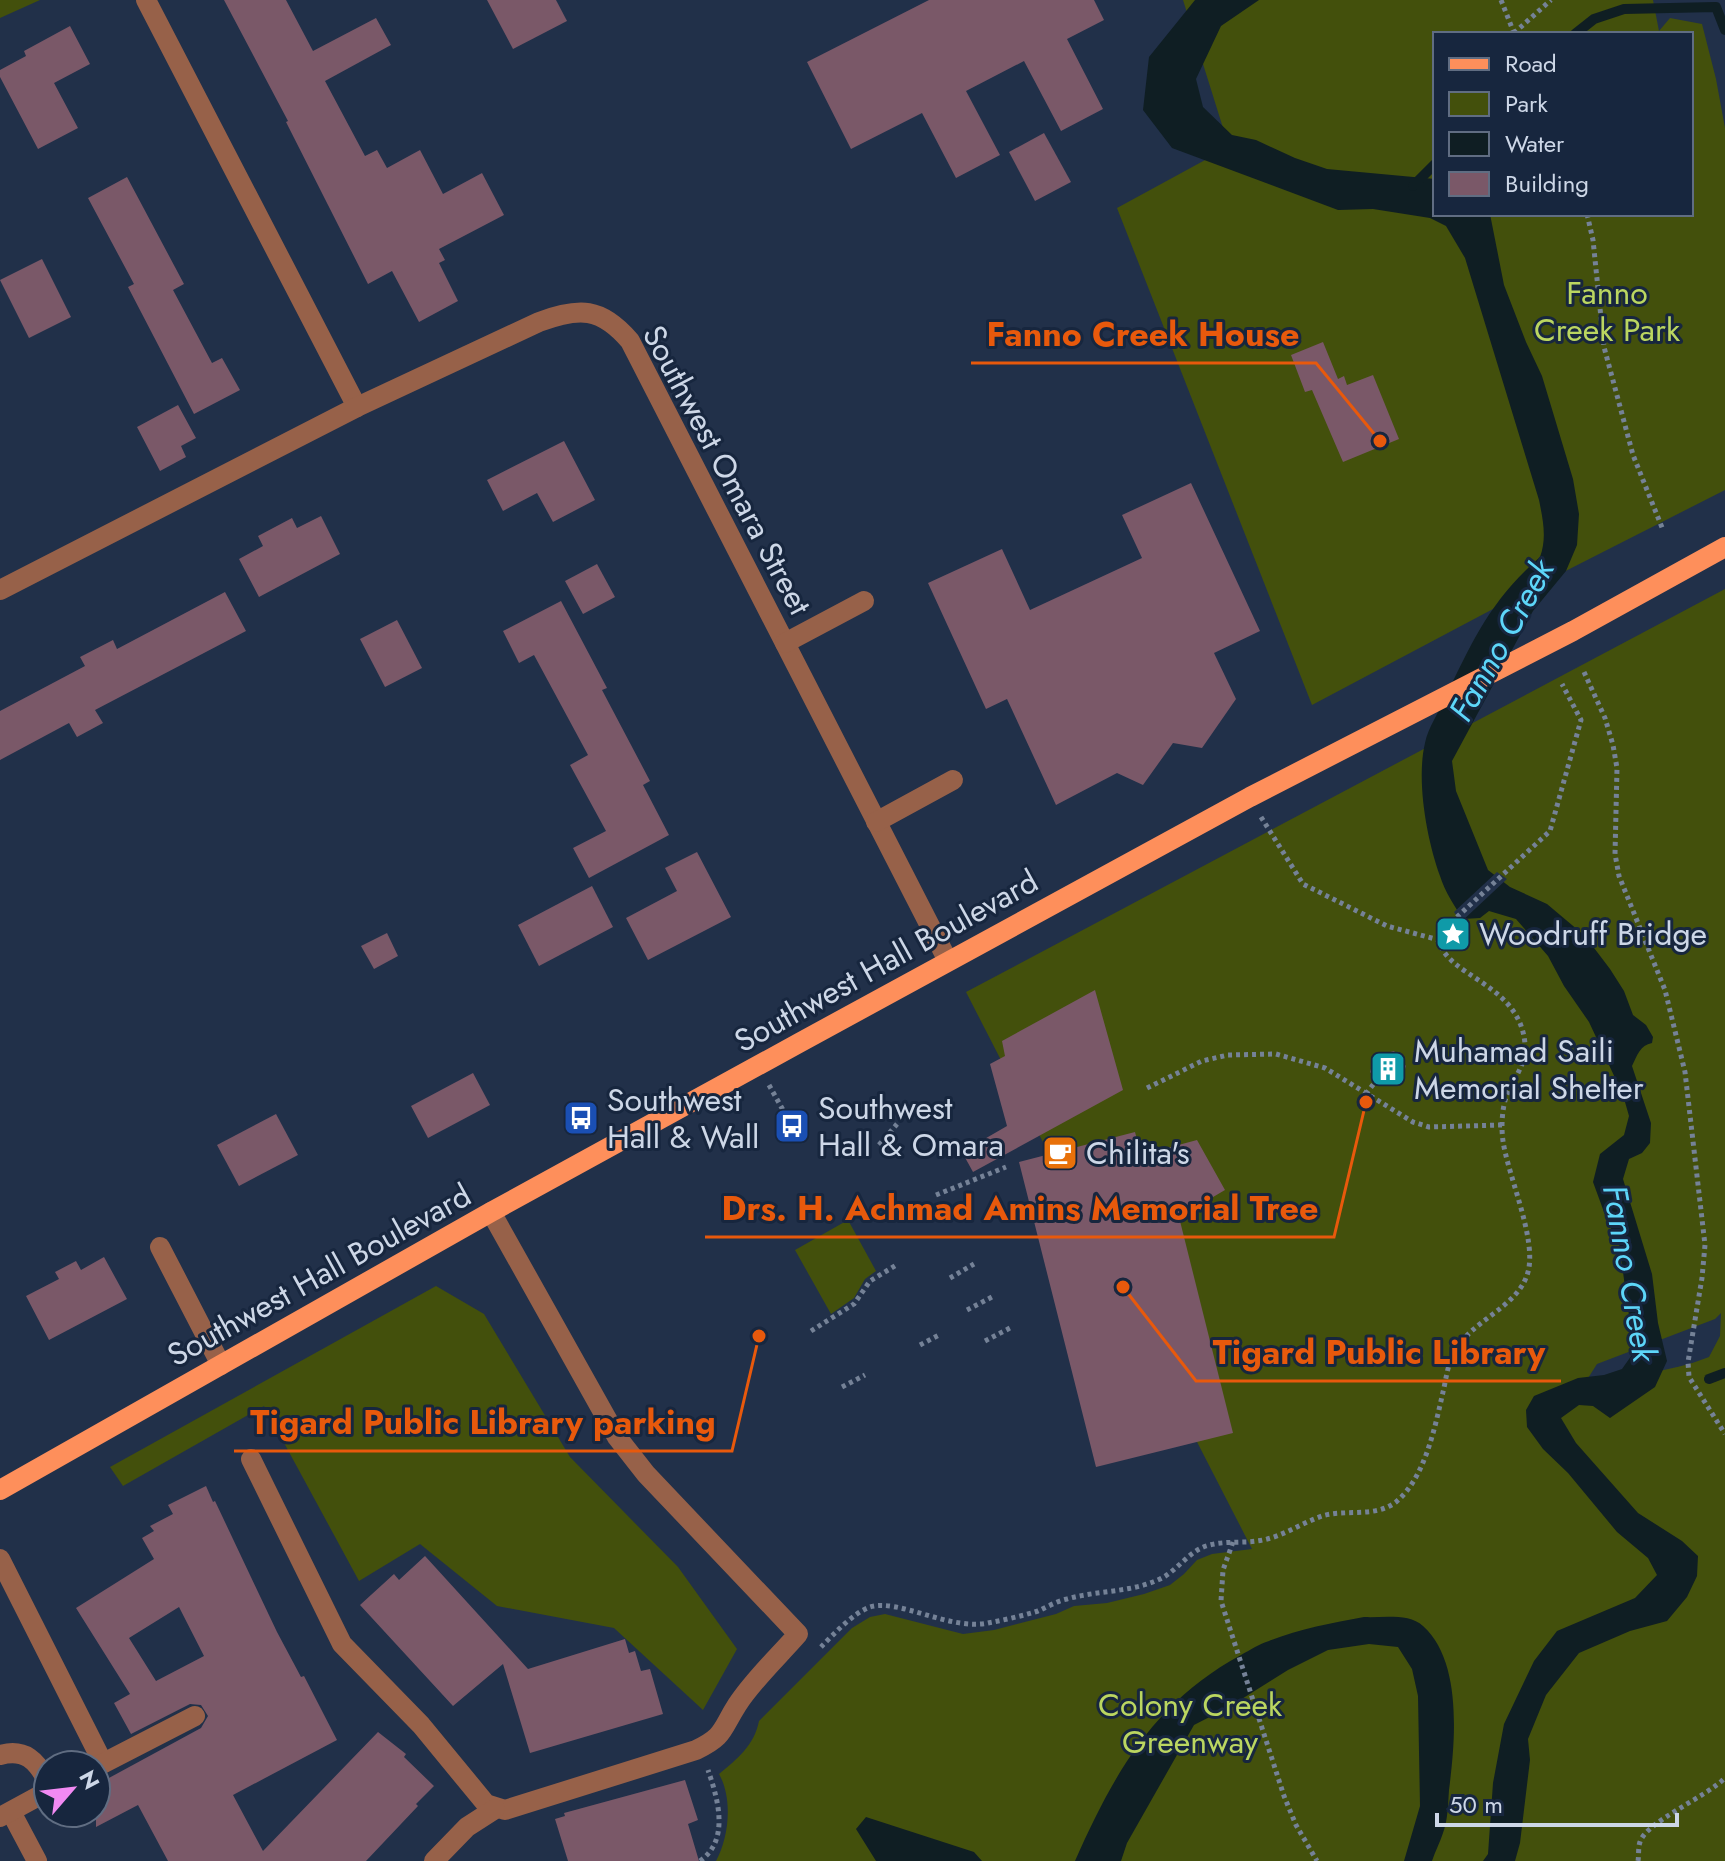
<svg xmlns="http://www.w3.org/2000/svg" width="1725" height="1861" font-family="Jost,sans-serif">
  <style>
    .green { fill: #43500c; fill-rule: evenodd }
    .water { fill: #0f1e23 }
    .pier { fill: #213049 }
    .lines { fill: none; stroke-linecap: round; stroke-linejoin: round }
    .stream { stroke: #0f1e23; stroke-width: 10 }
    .building { fill: #7a5868; fill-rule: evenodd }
    .path { stroke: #758297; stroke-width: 5; stroke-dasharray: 4 4; stroke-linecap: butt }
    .minor { stroke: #976149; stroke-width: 20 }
    .major { stroke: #fe8f5b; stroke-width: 20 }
    .labels { text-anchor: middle; stroke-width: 6; stroke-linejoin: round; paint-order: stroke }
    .park-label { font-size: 32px; fill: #bbd660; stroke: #17263e }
    .street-label { font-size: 32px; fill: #cdd7e7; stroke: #17263e }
    .poi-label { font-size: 32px; fill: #cdd7e7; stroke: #17263e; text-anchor: start }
    .water-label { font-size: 34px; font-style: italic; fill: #5dd6f9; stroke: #17263e }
    .leader { fill: none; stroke: #e8590c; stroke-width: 3 }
    .callout-dot { fill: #e8590c; stroke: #17263e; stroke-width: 3 }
    .callout-label { font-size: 34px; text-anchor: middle; font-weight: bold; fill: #e8590c; stroke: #17263e; stroke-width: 6; stroke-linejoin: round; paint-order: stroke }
  </style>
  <rect width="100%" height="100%" fill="#213049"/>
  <g class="green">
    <path d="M0,0H40L0,18Z"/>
    <path d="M1183,0H1653L1659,31L1670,18L1702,24L1716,79L1725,128V490L1540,584L1312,705L1117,208L1229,147ZM1435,34H1691V214H1435Z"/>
    <path d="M1725,589V1861H716C729,1837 733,1799 719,1774C737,1759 754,1746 759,1721L852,1628L870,1617L885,1614L963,1634L994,1630L1056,1614L1074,1606L1107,1603L1144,1594L1170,1585L1184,1574L1197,1560L1212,1554L1252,1549L966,992ZM1721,1313L1720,1336L1709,1357C1669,1373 1625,1375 1583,1386L1597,1364L1715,1319Z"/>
    <path d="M848,1220L876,1271L865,1279L854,1298L831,1314L795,1250Z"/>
    <path d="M436,1286L484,1314L570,1457L678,1567L737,1649L703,1710L614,1628L497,1606L420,1544L359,1581L264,1406L123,1486L110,1467Z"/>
  </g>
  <g class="water">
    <path d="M1195,0H1259L1221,26L1196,79L1203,107L1232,135L1256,140L1295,158L1327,169L1435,179V214H1490L1504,285L1526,342L1542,376L1573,479L1579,514L1577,545L1566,571L1533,611L1452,761L1456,791L1488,870L1510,887L1547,904L1585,936L1610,969L1624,991L1633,1015L1646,1025L1653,1037L1652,1043C1640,1045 1637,1056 1632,1066L1651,1123L1650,1143L1642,1153L1629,1159L1623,1179L1652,1274L1658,1323L1667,1361L1655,1387L1610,1418L1593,1406L1579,1405L1561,1418L1576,1443L1638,1513L1682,1541L1698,1556L1697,1576L1687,1597L1667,1621L1630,1631L1579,1653L1546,1695L1528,1739L1530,1760L1520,1843L1515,1861H1483L1488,1854L1493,1783L1504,1724L1534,1661L1557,1631L1635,1598L1657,1575L1648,1558L1617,1532L1568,1473L1543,1449L1527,1427L1526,1410L1534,1396L1578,1378L1604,1375L1622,1369L1634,1352L1619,1243L1608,1223L1593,1182L1600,1154L1624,1135L1629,1116L1623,1095L1589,1022L1564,986L1548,956L1516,919L1489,911L1480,918L1463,919C1454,905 1445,892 1440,876C1427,840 1416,781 1425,743C1428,728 1439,712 1445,698C1473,640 1490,601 1540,557C1547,538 1543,520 1539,500L1465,258L1446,226L1430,218L1373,209L1338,210L1172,148L1143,110L1149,57Z"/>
    <path d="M1364,1617C1383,1618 1409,1613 1423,1626C1463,1662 1455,1743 1449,1790C1448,1804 1448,1820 1443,1833C1440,1842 1435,1852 1432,1861H1404L1420,1806L1418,1696L1412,1669L1398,1647L1369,1644L1328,1650L1288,1670L1229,1707L1194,1725L1127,1843L1121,1861H1075C1114,1773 1154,1702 1241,1655C1250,1650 1259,1644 1269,1641C1299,1629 1332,1623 1364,1617Z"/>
    <path d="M866,1817L974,1852L982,1861H876L856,1829Z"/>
  </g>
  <path class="pier" d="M1497,872L1507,879L1461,922L1454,912Z"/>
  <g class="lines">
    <g class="stream">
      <path d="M1575,34L1594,19L1624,9L1716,7L1725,30"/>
      <path d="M1413,186L1435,164"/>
      <path d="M1709,1379L1725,1373"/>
    </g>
  </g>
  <g class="building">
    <path d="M224,0H286L313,51L376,18L391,45L325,81L365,156L377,150L387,168L420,150L443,194L482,173L504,215L439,249L445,260L439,263L458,301L419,322L392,271L368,284L286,122L288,121Z"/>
    <path d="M487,0H556L567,21L513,49Z"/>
    <path d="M929,0H1094L1104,20L1067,39L1103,109L1061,131L1024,61L966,91L1000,155L956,178L922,113L851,149L807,62Z"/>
    <path d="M70,26L90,64L54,83L78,128L38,149L0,77V70L26,56L24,51Z"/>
    <path d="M1044,133L1071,182L1035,201L1009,152Z"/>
    <path d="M127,177L184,284L173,290L212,363L222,358L240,390L194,414L128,287L134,284L88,198Z"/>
    <path d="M42,259L71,317L29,338L0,280Z"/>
    <path d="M1323,342L1338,379L1344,376L1347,385L1373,375L1399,439L1343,462L1312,390L1305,392L1291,355Z"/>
    <path d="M178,405L196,438L181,446L186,457L160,471L137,427Z"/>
    <path d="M564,441L595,500L553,522L537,493L503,511L487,480Z"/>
    <path d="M1191,483L1260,631L1214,653L1236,699L1202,748L1173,743L1143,785L1117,773L1056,805L1007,699L986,709L928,583L1002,549L1030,610L1142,558L1122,515Z"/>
    <path d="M321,516L340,554L259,597L239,559L263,546L258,536L292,518L297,528Z"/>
    <path d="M597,564L615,597L583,614L565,581Z"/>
    <path d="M225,592L246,631L95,710L103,723L77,737L69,723L0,760V711L85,666L80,657L113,640L117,649Z"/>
    <path d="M561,601L607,688L602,690L650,781L643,785L669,835L589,878L573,848L606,831L570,765L588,755L534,655L519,663L503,631Z"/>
    <path d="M397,620L422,668L385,687L360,639Z"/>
    <path d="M697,852L731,917L648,960L626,918L677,891L665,868Z"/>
    <path d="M592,886L613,927L539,966L518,925Z"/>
    <path d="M387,933L398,956L374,969L361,946Z"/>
    <path d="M1095,990L1123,1090L973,1172L962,1152L1007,1126L990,1064L1005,1056L1002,1041Z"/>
    <path d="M1394,1051L1406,1066L1400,1083L1382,1086L1370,1072L1375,1056Z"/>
    <path d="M473,1073L490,1105L428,1138L411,1106Z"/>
    <path d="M276,1114L298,1155L239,1186L217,1145Z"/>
    <path d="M1135,1132L1141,1155L1197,1140L1225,1190L1179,1217L1233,1433L1096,1467L1019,1162Z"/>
    <path d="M104,1257L127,1299L49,1340L26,1296L59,1279L55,1272L76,1261L81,1270Z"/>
    <path d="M206,1486L213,1502L215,1501L277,1632L301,1677L304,1676L337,1740L233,1795L263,1851L378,1732L406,1754L404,1757L434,1786L416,1804L418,1806L366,1861H168L138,1805L96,1827V1785L201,1728L208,1716L201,1705L190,1704L131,1734L114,1703L130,1694L76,1608L154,1559L142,1538L154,1531L150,1526L173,1514L168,1505ZM179,1607L204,1656L156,1681L129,1638Z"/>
    <path d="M425,1556L528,1669L625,1639L629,1653L635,1651L641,1671L650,1669L663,1714L530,1753L503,1664L453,1706L360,1605L394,1574L399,1580Z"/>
    <path d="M685,1780L698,1820L688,1824L699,1861H568L555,1819L565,1816L564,1813Z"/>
  </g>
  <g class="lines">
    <g class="path">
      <path d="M1501,0L1514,33"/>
      <path d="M1514,33L1551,0"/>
      <path d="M1587,214L1593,240L1604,347L1633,455L1663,530"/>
      <path d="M1584,672L1605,718L1613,745L1617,768L1615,854L1619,876L1665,990L1685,1072L1705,1245L1702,1278L1688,1362L1689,1377L1725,1434"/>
      <path d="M1261,817L1303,884L1387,926L1439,940"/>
      <path d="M769,1085L792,1126"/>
      <path d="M1147,1088L1202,1061L1228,1055L1276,1054L1325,1068L1413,1122L1429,1127L1502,1125"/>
      <path d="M1366,1094L1375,1082"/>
      <path d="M879,1145L897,1124"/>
      <path d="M936,1195L1006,1167"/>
      <path d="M950,1278L974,1264"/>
      <path d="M967,1310L992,1297"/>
      <path d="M811,1331L854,1304L870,1281L898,1264"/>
      <path d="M985,1341L1010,1328"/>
      <path d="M920,1345L939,1335"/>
      <path d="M842,1387L865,1375"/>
      <path d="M1233,1542L1223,1570L1221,1601L1284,1796L1296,1825L1317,1861"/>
      <path d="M821,1647C834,1634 853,1613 870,1607C898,1598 950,1631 988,1623C1004,1620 1022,1616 1038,1611C1047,1607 1057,1601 1067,1599C1098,1590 1130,1593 1160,1579C1177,1571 1188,1552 1206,1546C1225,1540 1244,1544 1263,1540C1283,1536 1302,1523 1322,1516C1345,1509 1375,1518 1396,1502C1425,1478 1435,1427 1443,1392C1446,1380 1447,1367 1453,1355C1469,1320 1518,1309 1528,1272C1537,1239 1508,1176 1503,1141C1501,1127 1502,1110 1506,1097C1513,1079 1527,1064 1525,1044C1520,983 1446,977 1439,940L1444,929L1550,831L1581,720L1562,684"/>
      <path d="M700,1861C730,1840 718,1799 708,1770"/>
      <path d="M1638,1861C1639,1855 1638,1847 1640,1842C1646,1822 1706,1797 1725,1778"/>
    </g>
    <g class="minor">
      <path d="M146,0L357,407"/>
      <path d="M0,590L357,407L539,322C579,307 601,307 630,341L948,961"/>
      <path d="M785,643L864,601"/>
      <path d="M876,822L953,780"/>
      <path d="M160,1247L221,1365"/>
      <path d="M251,1459L342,1644L421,1725L486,1804L505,1810L696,1750C725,1736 721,1730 737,1705C753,1680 778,1657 798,1634L646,1474L617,1437L491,1212"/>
      <path d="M0,1559L103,1763"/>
      <path d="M0,1755C25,1748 37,1761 48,1782"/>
      <path d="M96,1767L195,1716"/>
      <path d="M11,1812L37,1861"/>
      <path d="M0,1817L48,1791"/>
      <path d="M434,1861L467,1827L495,1809"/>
    </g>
    <path class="major" d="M0,1490L491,1212L799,1043L1250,797L1573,631L1725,547"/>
  </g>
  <defs>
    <symbol id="sight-square" viewBox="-11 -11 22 22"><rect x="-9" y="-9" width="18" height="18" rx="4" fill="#0f9aa8" stroke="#17263e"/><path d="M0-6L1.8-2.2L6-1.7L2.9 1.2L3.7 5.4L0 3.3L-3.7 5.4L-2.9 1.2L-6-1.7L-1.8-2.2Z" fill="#fff"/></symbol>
    <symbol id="building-square" viewBox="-11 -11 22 22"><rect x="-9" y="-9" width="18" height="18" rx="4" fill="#0f9aa8" stroke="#17263e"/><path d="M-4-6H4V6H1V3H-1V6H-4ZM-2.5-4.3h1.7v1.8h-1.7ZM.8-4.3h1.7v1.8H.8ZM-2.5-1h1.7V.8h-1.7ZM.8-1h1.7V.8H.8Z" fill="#fff"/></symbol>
    <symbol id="bus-square" viewBox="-11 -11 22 22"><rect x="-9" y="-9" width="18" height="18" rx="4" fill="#1a4fb4" stroke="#17263e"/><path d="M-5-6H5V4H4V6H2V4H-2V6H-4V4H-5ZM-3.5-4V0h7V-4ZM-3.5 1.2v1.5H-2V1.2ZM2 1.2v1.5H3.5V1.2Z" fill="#fff"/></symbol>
    <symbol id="cafe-square" viewBox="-11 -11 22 22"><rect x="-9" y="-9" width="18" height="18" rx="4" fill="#e8710a" stroke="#17263e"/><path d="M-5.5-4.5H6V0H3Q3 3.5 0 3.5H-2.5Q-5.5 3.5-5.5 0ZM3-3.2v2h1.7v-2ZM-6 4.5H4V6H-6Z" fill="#fff"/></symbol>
  </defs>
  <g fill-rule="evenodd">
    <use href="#sight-square" x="1433" y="914" width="40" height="40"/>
    <use href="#building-square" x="1368" y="1049" width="40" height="40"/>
    <use href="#bus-square" x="561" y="1098" width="40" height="40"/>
    <use href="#bus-square" x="772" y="1106" width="40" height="40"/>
    <use href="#cafe-square" x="1040" y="1133" width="40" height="40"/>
  </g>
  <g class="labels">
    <g class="park-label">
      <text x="1607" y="304">Fanno<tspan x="1607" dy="37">Creek Park</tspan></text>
      <text x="1190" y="1716">Colony Creek<tspan x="1190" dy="37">Greenway</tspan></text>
    </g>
    <g class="street-label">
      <text transform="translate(727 470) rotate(62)" y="11">Southwest Omara Street</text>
      <text transform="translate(886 961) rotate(-29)" y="11">Southwest Hall Boulevard</text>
      <text transform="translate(319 1275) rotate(-29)" y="11">Southwest Hall Boulevard</text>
    </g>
    <g class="poi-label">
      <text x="1479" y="945">Woodruff Bridge</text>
      <text x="1414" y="1062">Muhamad Saili<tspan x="1414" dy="37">Memorial Shelter</tspan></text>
      <text x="607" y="1111">Southwest<tspan x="607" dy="37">Hall &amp; Wall</tspan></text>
      <text x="818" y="1119">Southwest<tspan x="818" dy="37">Hall &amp; Omara</tspan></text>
      <text x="1086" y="1164">Chilita's</text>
    </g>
    <g class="water-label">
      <text transform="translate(1501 640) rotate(-61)" y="12">Fanno Creek</text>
      <text transform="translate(1630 1273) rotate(80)" y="12">Fanno Creek</text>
    </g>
  </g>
  <path class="leader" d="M1380 441L1316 363H971M1366 1102L1334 1237H705M1123 1287L1196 1381H1561M759 1336L732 1451H234"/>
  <g class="callout-dot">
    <circle cx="1380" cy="441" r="8"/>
    <circle cx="1366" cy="1102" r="8"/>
    <circle cx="1123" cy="1287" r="8"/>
    <circle cx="759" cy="1336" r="8"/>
  </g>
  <g class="callout-label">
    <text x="1143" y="346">Fanno Creek House</text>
    <text x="1020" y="1220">Drs. H. Achmad Amins Memorial Tree</text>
    <text x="1379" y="1364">Tigard Public Library</text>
    <text x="483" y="1434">Tigard Public Library parking</text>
  </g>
  <rect x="1433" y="32" width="260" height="184" fill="#17263e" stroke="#606d82" stroke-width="2"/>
  <rect x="1449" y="58" width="40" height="12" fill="#fe8f5b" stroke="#606d82" stroke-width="2"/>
  <text x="1505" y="72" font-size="24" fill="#cdd7e7">Road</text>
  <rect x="1449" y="92" width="40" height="24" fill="#43500c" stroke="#606d82" stroke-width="2"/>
  <text x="1505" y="112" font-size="24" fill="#cdd7e7">Park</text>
  <rect x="1449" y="132" width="40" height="24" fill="#0f1e23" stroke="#606d82" stroke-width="2"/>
  <text x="1505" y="152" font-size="24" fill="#cdd7e7">Water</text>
  <rect x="1449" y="172" width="40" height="24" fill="#7a5868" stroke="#606d82" stroke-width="2"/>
  <text x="1505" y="192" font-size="24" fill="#cdd7e7">Building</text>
  <g transform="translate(72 1789) rotate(62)"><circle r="38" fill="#17263e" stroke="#606d82" stroke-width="2"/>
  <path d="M0-6L14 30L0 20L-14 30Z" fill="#f28af3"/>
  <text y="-12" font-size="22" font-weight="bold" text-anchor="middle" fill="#cdd7e7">N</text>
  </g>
  <path d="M1437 1813v12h240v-12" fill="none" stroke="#cdd7e7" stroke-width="4"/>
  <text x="1449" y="1813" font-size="24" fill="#cdd7e7" stroke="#17263e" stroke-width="6" paint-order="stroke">50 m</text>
</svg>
